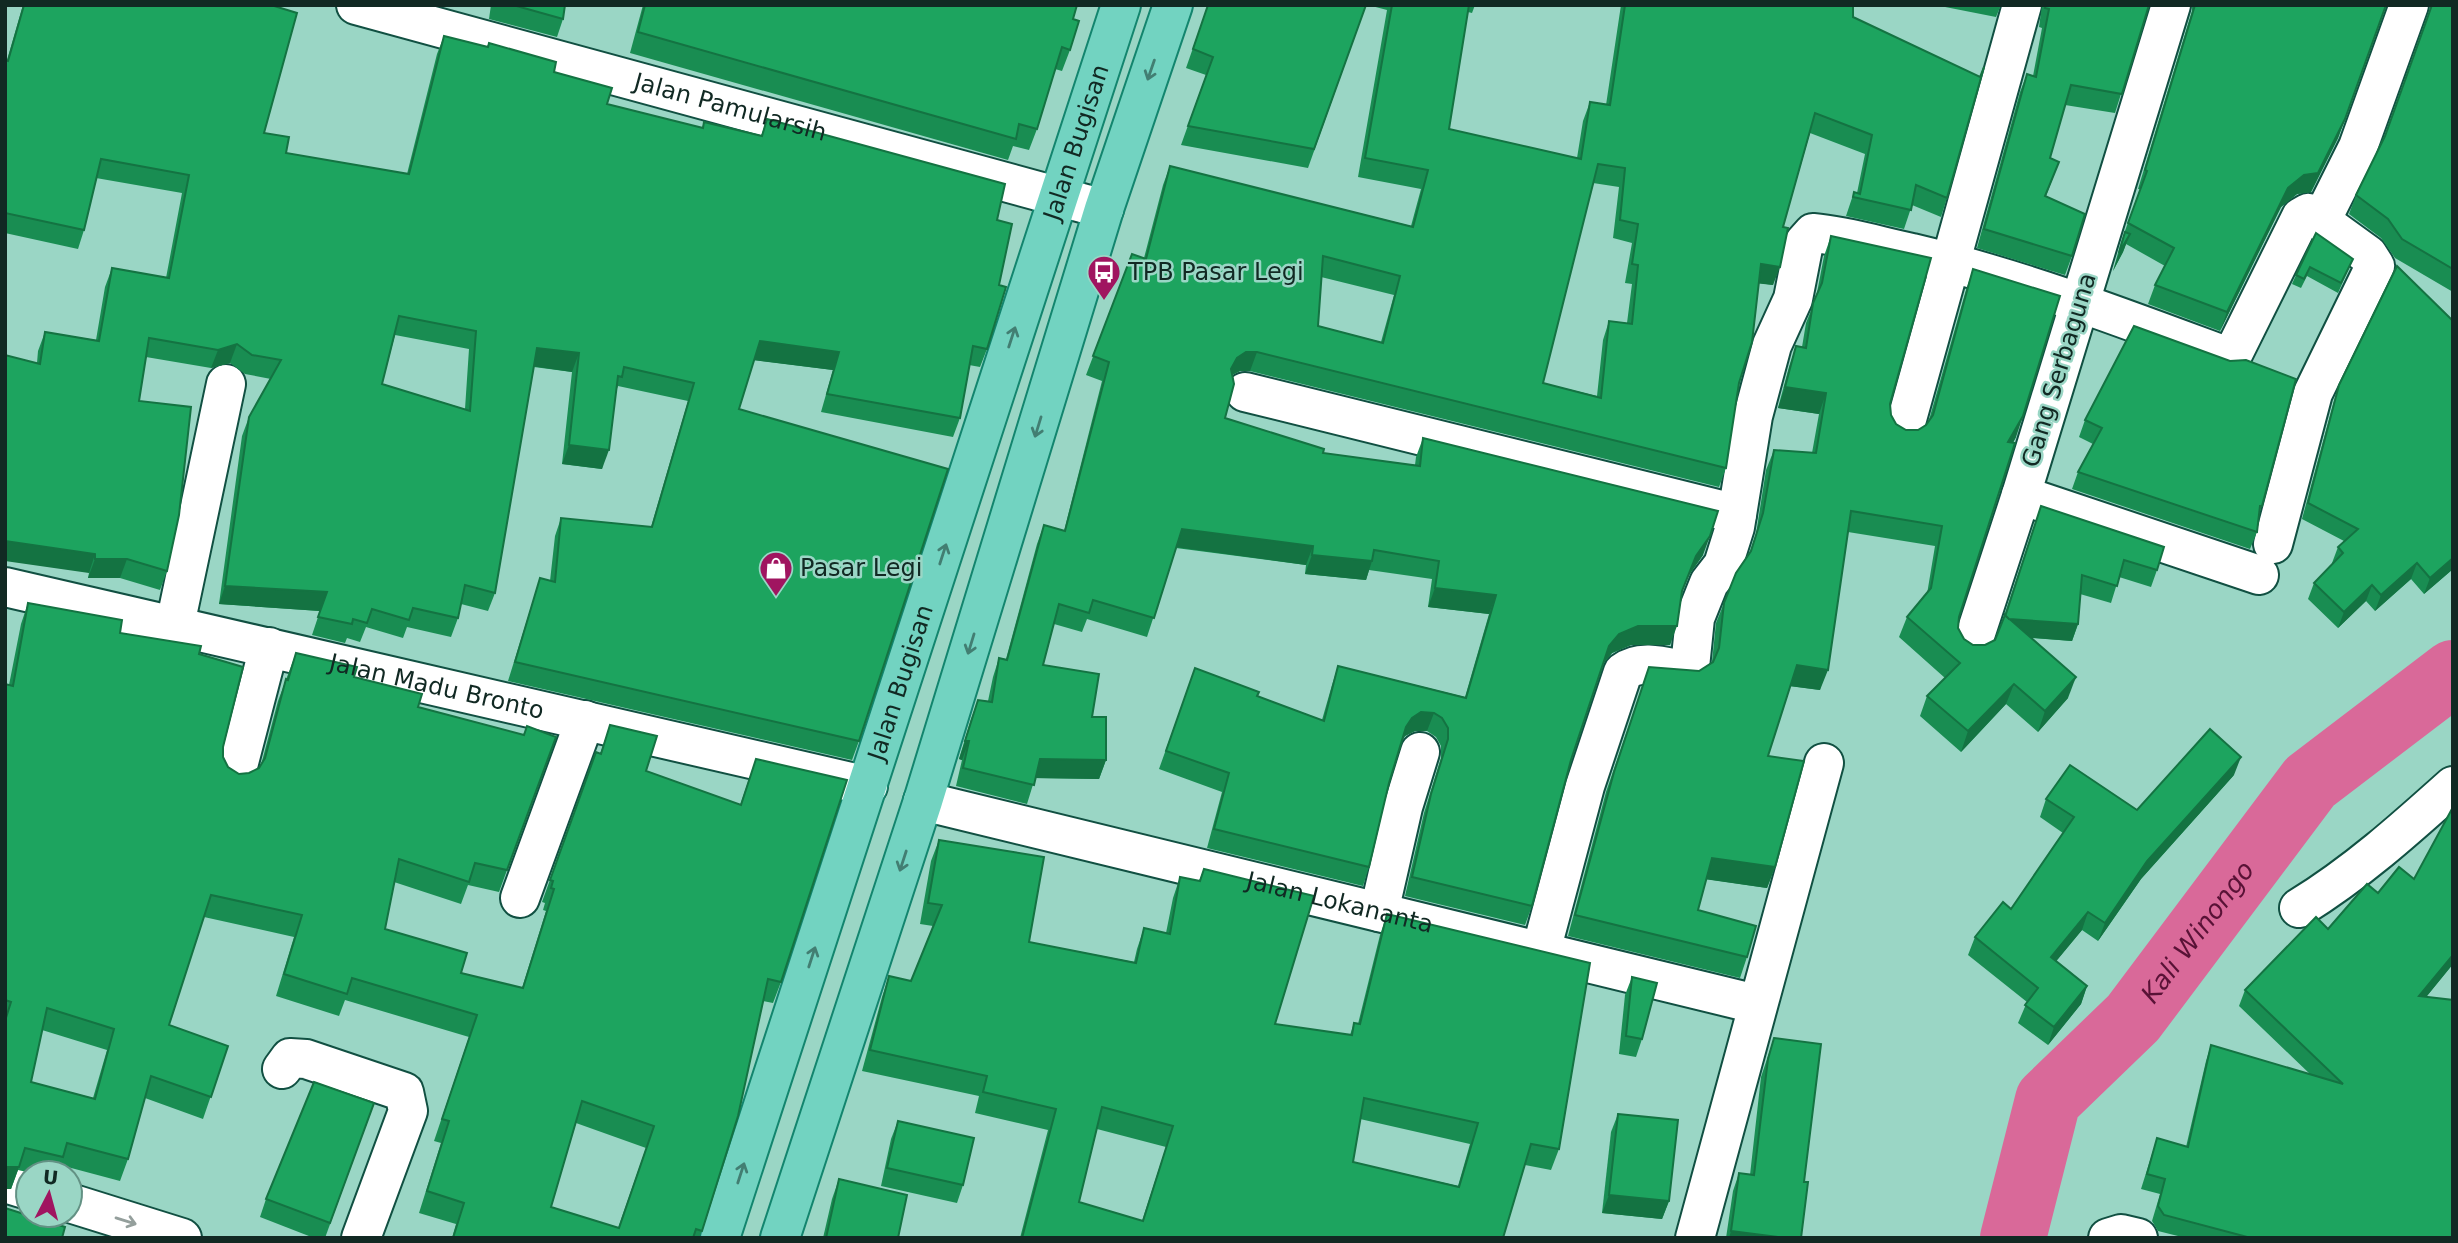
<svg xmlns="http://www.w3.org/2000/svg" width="2458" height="1243" font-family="'DejaVu Sans',sans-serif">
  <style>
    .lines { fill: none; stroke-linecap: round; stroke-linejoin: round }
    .river { stroke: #d96999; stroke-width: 66 }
    .street-casing { stroke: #115042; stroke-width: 42 }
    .primary-casing { stroke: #13856e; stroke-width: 42 }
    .street { stroke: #fff; stroke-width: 38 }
    .primary { stroke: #72d3c1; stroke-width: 38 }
    .wall { fill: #198d52; fill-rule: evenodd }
    .shaded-wall { fill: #147342 }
    .building { fill: #1da45f; stroke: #147342; stroke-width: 2; fill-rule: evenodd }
    .oneway { stroke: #427e72 }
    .oneway2 { stroke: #949f9c }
    .labels { text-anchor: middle; stroke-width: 5; stroke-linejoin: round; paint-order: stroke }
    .street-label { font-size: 24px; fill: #112923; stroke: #9ad6c5 }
    .poi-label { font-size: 24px; fill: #112923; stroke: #9ad6c5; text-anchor: start }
    .water-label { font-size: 26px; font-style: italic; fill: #591236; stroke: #9ad6c5 }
  </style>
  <rect width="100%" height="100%" fill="#9ad6c5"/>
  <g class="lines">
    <path class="river" id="s1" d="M2013,1238L2048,1100L2133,1018L2310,782L2453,673"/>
    <defs>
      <g id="street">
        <path id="s2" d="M356,5L1104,209"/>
        <path d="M2171,5L2021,495L2259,575"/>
        <path d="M1245,392L1737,514"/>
        <path d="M1904,430L2022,5"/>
        <path d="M2273,544L2313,393L2375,266L2368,255L2321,221"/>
        <path id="s3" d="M5,587L868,786"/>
        <path d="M175,625L226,384"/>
        <path d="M1972,645L2021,495"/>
        <path d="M236,774L269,647"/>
        <path id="s4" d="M923,801L1756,1004"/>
        <path d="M520,898L585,720"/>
        <path d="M2299,908C2356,873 2404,830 2453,786"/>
        <path d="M1379,912L1403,807L1420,752"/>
        <path d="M1541,951L1585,786L1623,672C1641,658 1666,667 1686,671L1690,667L1695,618L1709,583L1723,565L1735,527L1753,416L1772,345L1793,299L1804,243L1813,233C1847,236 1879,246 1912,253C2022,279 2126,319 2231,358L2301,217L2308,213L2321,221L2358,147L2409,5"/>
        <path d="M282,1069L290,1058L306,1059L404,1092L408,1111L361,1238"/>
        <path d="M5,1183L28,1190"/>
        <path d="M70,1203L182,1238"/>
        <path d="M1695,1238L1824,763"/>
        <path d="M2108,1238L2121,1234L2138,1238"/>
      </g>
      <g id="primary">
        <path id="s5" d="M720,1238L1121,5"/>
        <path d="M780,1238L923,801L1104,209L1173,5"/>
      </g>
    </defs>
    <use href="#street" class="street-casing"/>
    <use href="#primary" class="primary-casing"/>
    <use href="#street" class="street"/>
    <use href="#primary" class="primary"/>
  </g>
  <g class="wall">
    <path d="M23,5H271L264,133L286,153L407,174L437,54L444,36L554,72L607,104L702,128L704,122L761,136L767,119L997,220L999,285L987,349L980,367L969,365L960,418L953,437L821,412L833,370L754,360L739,409L859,741L852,760L508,681L540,578L550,581L555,536L561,518L651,527L688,401L618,386L615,394L602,469L562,464L572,372L534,367L495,593L488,611L461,604L458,618L451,637L407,627L403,638L366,627L360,642L347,638L345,643L312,635L320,611L219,604L242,436L249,417L271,379L245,374L230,363L211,368L146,357L139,401L167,571L160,590L120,578H88L89,573L37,363L38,351L45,332L96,340L105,287L112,268L166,278L182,193L96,178L84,230L78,249L5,233V60H7ZM395,335L469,349L465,409L382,384Z"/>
    <path d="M491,5H565L563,19L557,37L489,19Z"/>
    <path d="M643,5H1077L1073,19L1070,50L1062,71L1055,69L1037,129L1029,150L1013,146L1008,160L630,53Z"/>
    <path d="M1208,5H1366L1308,168L1181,145L1206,75L1186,68Z"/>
    <path d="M1368,5H1475L1472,13L1468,12L1449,129L1577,158L1583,121L1590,102L1606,105L1621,5H1853V17L1947,198L1941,217L1912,205L1904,229L1846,216L1854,192L1857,193L1865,154L1810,133L1783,227L1773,285L1759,283L1739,383L1726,468L1719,487L1250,371H1240L1232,375L1225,418L1323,453L1415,465L1416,457L1423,438L1703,555L1689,575L1681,593L1670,645H1631L1612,653L1603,664L1571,760L1532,906L1525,925L1405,896L1424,813L1441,758V746L1436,737L1427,731H1415L1405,736L1401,742L1389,783L1369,867L1363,886L1207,848L1222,792L1159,769L1195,668L1257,696L1322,720L1332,685L1338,666L1465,697L1489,614L1428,607L1432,579L1369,570L1366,580L1305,574L1306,565L1176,548L1147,637L1087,619L1082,632L1054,624L1043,665L1092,717L1106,760L1099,779L1035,778L1027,804L956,786L962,760L959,759L971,719L978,700L988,701L993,677L999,658L1006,659L1037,544L1044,525L1064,531L1102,381L1086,375L1132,254L1144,258L1163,185L1170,166L1411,226L1421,189L1358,177L1387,10ZM1593,183L1619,187L1613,238L1632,243L1625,283L1632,284L1627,323L1609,321L1603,340L1597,396L1543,383ZM1321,277L1394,295L1381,342L1318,326Z"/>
    <path d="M1935,5H2001L1996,17Z"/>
    <path d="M2042,5H2149L2115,113L2065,105L2050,158L2059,162L2046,196L2072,256L2065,275L1977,248L2020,92L2027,74L2033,76L2042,28L2039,27Z"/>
    <path d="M2192,5H2386L2338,138L2311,192L2297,194L2281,207L2220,331L2148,304L2155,285L2165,266L2126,244L2123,252L2113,271L2121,242L2140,189H2138L2192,11Z"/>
    <path d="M2430,5H2453V292L2395,258L2381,238L2349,214L2356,195L2385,136L2430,12Z"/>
    <path d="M2316,233L2353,259L2338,293L2307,276L2301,288L2292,284L2296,275Z"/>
    <path d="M1831,236L1890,404L1891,415L1896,424L1906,430H1918L1926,425L1929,420L1966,290L1973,269L2016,437L2013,443L1959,617L1958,628L1964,639L1973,645H1985L1995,640L2002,622L2041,506L2157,570L2151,587L2119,577L2111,603L2080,594L2078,624L2072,641L2031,638L2068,698L2038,732L2006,704L1961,752L1920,716L1927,696L1945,678L1899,637L1907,617L1927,594L1935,546L1848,532L1820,690L1790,686L1768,756L1775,867L1767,888L1706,879L1698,910L1747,957L1740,978L1568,936L1606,792L1649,667L1699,671L1712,662L1716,623L1724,603L1749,554L1756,534L1766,470L1774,450L1812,453L1819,414L1778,408L1789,367L1796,346L1802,347L1806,323L1816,298L1824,256Z"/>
    <path d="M2339,385L2453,569L2424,594L2411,579L2375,611L2366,601L2338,628L2308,599L2314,583L2333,564L2332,563L2338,547L2344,541L2302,519L2334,401Z"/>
    <path d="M2085,420L2262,506L2258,516L2257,532L2250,549L2072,489L2078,472L2093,444L2079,437Z"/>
    <path d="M28,603L120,633L199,654L223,747V757L228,767L239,774L249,773L259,768L261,765L278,701L296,653L354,677L418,707L524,735L556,737L499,892L468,885L461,904L394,882L385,929L461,973L522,988L546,911L543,910L545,903L542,902L596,752L600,754L610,725L646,771L740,805L756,759L781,982L773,1003L763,1001L707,1216L699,1238H452L456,1224L419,1213L441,1143L434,1141L469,1037L345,1000L339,1016L276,996L294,937L204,917L169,1025L228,1046L203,1119L145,1098L128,1159L120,1181L60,1165L57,1173H31L18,1170L11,1189H5V684L9,685L21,624ZM42,1030L107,1050L93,1098L31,1082ZM576,1123L646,1148L618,1228L551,1207Z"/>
    <path d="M2234,775L2141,879L2098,941L2082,930L2056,961L2087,986L2081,1004L2048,1045L2018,1023L2027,1002L1968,955L1975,937L2011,909L2063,833L2040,817L2046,799L2137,810Z"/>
    <path d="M2453,807V964L2426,997L2453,1238H2186L2158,1231L2152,1221L2160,1194L2141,1189L2157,1138L2186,1147L2206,1061L2211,1045L2311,1075L2239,1006L2245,990L2378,893L2414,879Z"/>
    <path d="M939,840L1029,942L1134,962L1137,949L1144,928L1166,933L1173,898L1180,877L1199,881L1204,869L1275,1024L1350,1035L1354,1023L1358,1024L1380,935L1387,914L1559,1149L1551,1170L1525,1165L1503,1238H1020L1048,1130L975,1113L979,1096L862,1071L882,997L889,976L911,981L933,926L920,924L931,861ZM1360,1119L1470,1144L1458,1186L1353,1162ZM1097,1129L1166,1147L1142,1221L1079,1202Z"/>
    <path d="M1632,977L1642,1039L1636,1057L1619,1054L1625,995Z"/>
    <path d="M1774,1038L1804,1182L1801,1238H1726L1733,1191L1739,1173L1750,1175L1761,1077Z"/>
    <path d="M374,1103L325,1238H314L260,1217L266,1199Z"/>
    <path d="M1618,1114L1669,1201L1662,1219L1602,1213L1611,1132Z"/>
    <path d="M898,1121L963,1185L957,1203L881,1186L891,1139Z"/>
    <path d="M839,1179L898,1238H823L832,1199Z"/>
  </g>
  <g class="shaded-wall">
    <path d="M2345,119L2338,138L2311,192L2297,194L2281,207L2220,331L2227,312L2288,188Z"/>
    <path d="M2130,234L2123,252L2113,271L2119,253Z"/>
    <path d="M1761,264L1780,267L1773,285L1754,283Z"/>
    <path d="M760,341L839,352L833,370L753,360Z"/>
    <path d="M237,344L230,363L211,368L218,350Z"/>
    <path d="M537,348L579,353L572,372L531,366Z"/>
    <path d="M1246,352H1257L1250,371H1240L1230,376L1231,369L1237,358Z"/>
    <path d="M1785,387L1826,393L1819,414L1778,408Z"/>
    <path d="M2023,416L2016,437L2001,463L2008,442Z"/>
    <path d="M569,445L609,450L602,469L562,464Z"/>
    <path d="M1182,529L1313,546L1306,565L1175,547Z"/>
    <path d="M1710,536L1703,555L1689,575L1675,610L1696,556Z"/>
    <path d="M5,541L95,554L89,573L5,561Z"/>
    <path d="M1312,555L1372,561L1366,580L1305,574Z"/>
    <path d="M2453,558V569L2424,594L2430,578Z"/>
    <path d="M95,559H127L120,578H88Z"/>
    <path d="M2417,563L2411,579L2375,611L2381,595Z"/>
    <path d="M2372,585L2366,601L2338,628L2344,612Z"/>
    <path d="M225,586L327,592L320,611L219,604Z"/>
    <path d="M1435,588L1496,595L1489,614L1428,607Z"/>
    <path d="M2004,618L2078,624L2072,641L1998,635Z"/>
    <path d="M1638,626H1677L1670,645H1631L1612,653L1602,665L1609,646L1619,634Z"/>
    <path d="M1797,665L1828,670L1820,690L1789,686Z"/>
    <path d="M2076,677L2068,698L2038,732L2045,711Z"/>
    <path d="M2014,684L2006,704L1961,752L1968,731Z"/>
    <path d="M1421,712L1434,713L1427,731H1415L1405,736L1399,746L1406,727L1412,718Z"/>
    <path d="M965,741H969L962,760L959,759Z"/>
    <path d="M2241,757L2234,775L2141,879L2098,941L2105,923L2147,861Z"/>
    <path d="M1040,759L1106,760L1099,779L1033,778Z"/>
    <path d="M1712,858L1775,867L1767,888L1704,879Z"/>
    <path d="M2088,912L2082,930L2044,976L2051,957Z"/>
    <path d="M2453,955V964L2414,1012L2419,996Z"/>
    <path d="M2087,986L2081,1004L2048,1045L2054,1027Z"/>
    <path d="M7,1167H19L11,1189H5V1168Z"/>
    <path d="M1609,1195L1669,1201L1662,1219L1602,1213Z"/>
    <path d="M1731,1231L1785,1238H1729Z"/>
  </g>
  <g class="building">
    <path d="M24,5H271L297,13L264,133L289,137L286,153L409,174L444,36L488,47L489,43L556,62L554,72L612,88L607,104L703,128L704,122L762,136L767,119L1005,184L997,220L1012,224L999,285L1006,287L987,349L973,346L960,418L827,394L839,352L760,341L739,409L948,469L859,741L515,662L540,578L555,582L561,518L652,527L694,383L624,367L622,377L618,376L609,450L569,445L579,353L537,348L495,593L465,585L458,618L413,608L409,620L372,609L367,623L353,619L352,624L318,617L327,592L225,586L249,417L281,360L252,355L237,344L218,350L149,338L139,401L191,407L179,515L167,571L127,559H95V554L5,541V355L40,364L45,332L99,341L112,268L169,278L189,175L101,159L84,230L5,213V60L8,61ZM399,316L476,331L470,411L382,384Z"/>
    <path d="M513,5H565L563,19Z"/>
    <path d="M645,5H1077L1073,19L1079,21L1070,50L1062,47L1037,129L1019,124L1016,139L638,32Z"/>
    <path d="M1208,5H1366L1314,149L1188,126L1213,57L1193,49Z"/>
    <path d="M1392,5H1469L1449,129L1581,159L1590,102L1610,105L1625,5H1853V17L1980,77L1984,67L1947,198L1916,185L1911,210L1853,197L1854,192L1860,194L1872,135L1815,113L1783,227L1788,228L1780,267L1761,264L1752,342L1739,383L1726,468L1257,352H1246L1237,358L1231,369L1234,384L1225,418L1324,449L1323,453L1420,466L1423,438L1718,511L1710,536L1696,556L1682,591L1677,626H1638L1619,634L1609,646L1571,760L1532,906L1412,877L1431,794L1448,739V728L1442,718L1434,713L1421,712L1412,718L1406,727L1389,783L1369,867L1214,829L1229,773L1166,751L1195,668L1259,692L1257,696L1324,721L1338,666L1466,698L1496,595L1435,588L1439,561L1374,550L1372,561L1312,555L1313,546L1182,529L1154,618L1093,600L1089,613L1059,604L1043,665L1099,674L1092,717H1106V760L1040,759L1034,785L963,768L969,741H965L978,700L992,702L999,658L1007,660L1044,525L1065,531L1109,362L1093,356L1132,254L1146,259L1170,166L1413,227L1428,170L1365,158ZM1598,164L1625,168L1620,220L1638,224L1632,264L1638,265L1632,324L1609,321L1601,398L1543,383ZM1323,256L1400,276L1383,343L1318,326Z"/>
    <path d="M2046,5H2149L2122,94L2071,85L2050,158L2059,162L2045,196L2085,214L2072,256L1984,229L2027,74L2036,77L2049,9L2045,8Z"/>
    <path d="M2195,5H2386L2345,119L2318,173L2304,175L2288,188L2227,312L2155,285L2174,248L2128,223L2147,171L2145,170Z"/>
    <path d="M2432,5H2453V269L2402,239L2388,219L2356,195L2385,136Z"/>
    <path d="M2125,232L2130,234L2119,253Z"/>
    <path d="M2316,233L2353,259L2341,283L2310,267L2304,279L2296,275Z"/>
    <path d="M1831,236L1931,258L1890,404L1891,415L1896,424L1906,430H1918L1926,425L1933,415L1973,269L2060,296L2023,416L2008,442L2015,443L1959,617L1958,628L1964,639L1973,645H1985L1995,640L2005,615L2076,677L2045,711L2014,684L1968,731L1927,696L1960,663L1907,617L1931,588L1942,526L1851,511L1828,670L1797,665L1768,756L1804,761L1775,867L1712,858L1698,910L1756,926L1747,957L1575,915L1614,772L1649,667L1699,671L1713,662L1719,648L1724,603L1736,573L1751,551L1763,513L1774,450L1816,453L1826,393L1785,387L1796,346L1806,348L1813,303L1822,283Z"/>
    <path d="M2397,266L2453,321V558L2430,578L2417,563L2381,595L2372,585L2344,612L2314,583L2343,553L2338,547L2358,529L2308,503L2339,385Z"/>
    <path d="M2134,326L2230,361L2246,360L2296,379L2262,506H2260L2257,532L2078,472L2102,428L2085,420Z"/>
    <path d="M2041,506L2164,547L2157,570L2124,560L2117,586L2082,575L2078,624L2009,619L2005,615V617Z"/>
    <path d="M28,603L122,620L120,633L201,646L199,654L243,667L223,747V757L228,767L239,774L249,773L259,768L265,758L286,679L288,680L296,653L357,667L354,677L422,694L418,707L524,735L527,726L556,737L507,870L475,863L469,882L399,859L385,929L467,953L461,973L523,988L554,889L551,888L553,881L550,880L596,752L601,754L610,725L657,736L646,771L741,805L756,759L847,780L781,982L768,979L738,1116L702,1231L696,1229L693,1238H453L464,1203L427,1191L449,1121L442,1119L477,1015L352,978L347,994L284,974L302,915L211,895L169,1025L228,1046L211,1097L151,1076L128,1159L67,1143L63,1157L25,1148L19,1167H7L5,1168V1021L11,1002L5,1000V684L13,686ZM47,1008L114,1029L95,1099L31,1082ZM582,1101L654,1126L619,1228L551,1207Z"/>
    <path d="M2210,729L2241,757L2147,861L2105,923L2088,912L2051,957L2087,986L2054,1027L2025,1005L2038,988L1975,937L2003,902L2011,909L2074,817L2046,799L2070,765L2137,810Z"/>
    <path d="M2453,807V955L2419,996L2453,1000V1238H2251L2164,1215L2158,1206L2165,1179L2147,1174L2157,1138L2188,1147L2211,1045L2343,1084L2245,990L2316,917L2328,929L2367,884L2378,893L2399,867L2414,879Z"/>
    <path d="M939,840L1044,857L1029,942L1136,963L1144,928L1170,934L1180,877L1200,881L1204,869L1314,896L1275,1024L1352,1035L1354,1023L1360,1024L1387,914L1590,963L1559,1149L1531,1144L1503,1238H1022L1056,1109L983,1092L987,1076L870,1050L889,976L911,981L942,905L928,903ZM1364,1098L1478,1123L1459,1187L1353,1162ZM1102,1107L1173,1126L1143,1221L1079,1202Z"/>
    <path d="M1632,977L1657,983L1642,1039L1626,1036Z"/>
    <path d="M1774,1038L1821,1044L1804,1182H1808L1801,1238H1785L1731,1231L1739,1173L1754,1175L1768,1059Z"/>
    <path d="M314,1082L374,1103L330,1223L266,1199Z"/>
    <path d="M1618,1114L1678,1120L1669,1201L1609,1195Z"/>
    <path d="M898,1121L974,1138L963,1185L887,1168Z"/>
    <path d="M839,1179L907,1195L898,1238H826Z"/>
    <path d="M5,1208L65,1227L62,1238H5Z"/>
  </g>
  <defs><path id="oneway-shaft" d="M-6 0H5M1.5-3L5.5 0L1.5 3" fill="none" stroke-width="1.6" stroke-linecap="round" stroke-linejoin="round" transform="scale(1.75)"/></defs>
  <g class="oneway">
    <use href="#oneway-shaft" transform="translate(1151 70) rotate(109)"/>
    <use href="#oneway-shaft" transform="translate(1012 337) rotate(-72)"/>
    <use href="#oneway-shaft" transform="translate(1038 427) rotate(107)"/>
    <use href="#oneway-shaft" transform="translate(943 554) rotate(-72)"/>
    <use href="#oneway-shaft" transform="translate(971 644) rotate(107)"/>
    <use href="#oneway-shaft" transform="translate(903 861) rotate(108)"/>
    <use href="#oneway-shaft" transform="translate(812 957) rotate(-72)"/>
    <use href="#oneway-shaft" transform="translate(741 1173) rotate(-72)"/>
  </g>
  <use class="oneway2" href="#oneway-shaft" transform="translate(126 1221) rotate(17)"/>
  <defs>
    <symbol id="bus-pin" viewBox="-11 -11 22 30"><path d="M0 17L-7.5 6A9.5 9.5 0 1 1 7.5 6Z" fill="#a01560" stroke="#9ad6c5"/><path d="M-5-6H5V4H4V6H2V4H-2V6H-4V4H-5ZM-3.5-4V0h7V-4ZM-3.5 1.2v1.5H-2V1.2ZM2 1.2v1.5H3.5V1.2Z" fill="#fff"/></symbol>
    <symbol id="shop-pin" viewBox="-11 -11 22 30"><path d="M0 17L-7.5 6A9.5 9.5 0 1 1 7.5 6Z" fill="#a01560" stroke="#9ad6c5"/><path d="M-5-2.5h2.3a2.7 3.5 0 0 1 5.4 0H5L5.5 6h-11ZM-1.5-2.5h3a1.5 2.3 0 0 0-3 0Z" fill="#fff"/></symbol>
  </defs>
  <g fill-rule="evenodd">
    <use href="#bus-pin" x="1085" y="253" width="38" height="52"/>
    <use href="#shop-pin" x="757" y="549" width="38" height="52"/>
  </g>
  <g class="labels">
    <g class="street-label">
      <text dy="8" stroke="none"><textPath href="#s2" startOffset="388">Jalan Pamularsih</textPath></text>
      <text dy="8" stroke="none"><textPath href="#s5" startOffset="1152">Jalan Bugisan</textPath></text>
      <text transform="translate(2059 370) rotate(-73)" y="8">Gang Serbaguna</text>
      <text dy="8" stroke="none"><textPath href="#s5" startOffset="584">Jalan Bugisan</textPath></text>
      <text dy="8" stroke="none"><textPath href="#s3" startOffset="443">Jalan Madu Bronto</textPath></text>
      <text dy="8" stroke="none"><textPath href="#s4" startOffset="429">Jalan Lokananta</textPath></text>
    </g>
    <g class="poi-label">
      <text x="1128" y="280">TPB Pasar Legi</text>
      <text x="800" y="576">Pasar Legi</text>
    </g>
    <g class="water-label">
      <text dy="9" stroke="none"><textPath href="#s1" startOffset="368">Kali Winongo</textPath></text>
    </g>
  </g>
  <rect width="2458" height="1243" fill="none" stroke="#112923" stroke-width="14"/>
  <g transform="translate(49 1194) rotate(6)"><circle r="33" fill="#9ad6c5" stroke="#639184" stroke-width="2"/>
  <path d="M0-5L12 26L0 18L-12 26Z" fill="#a01560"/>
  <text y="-10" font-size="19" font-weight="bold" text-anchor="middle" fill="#112923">U</text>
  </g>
</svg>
